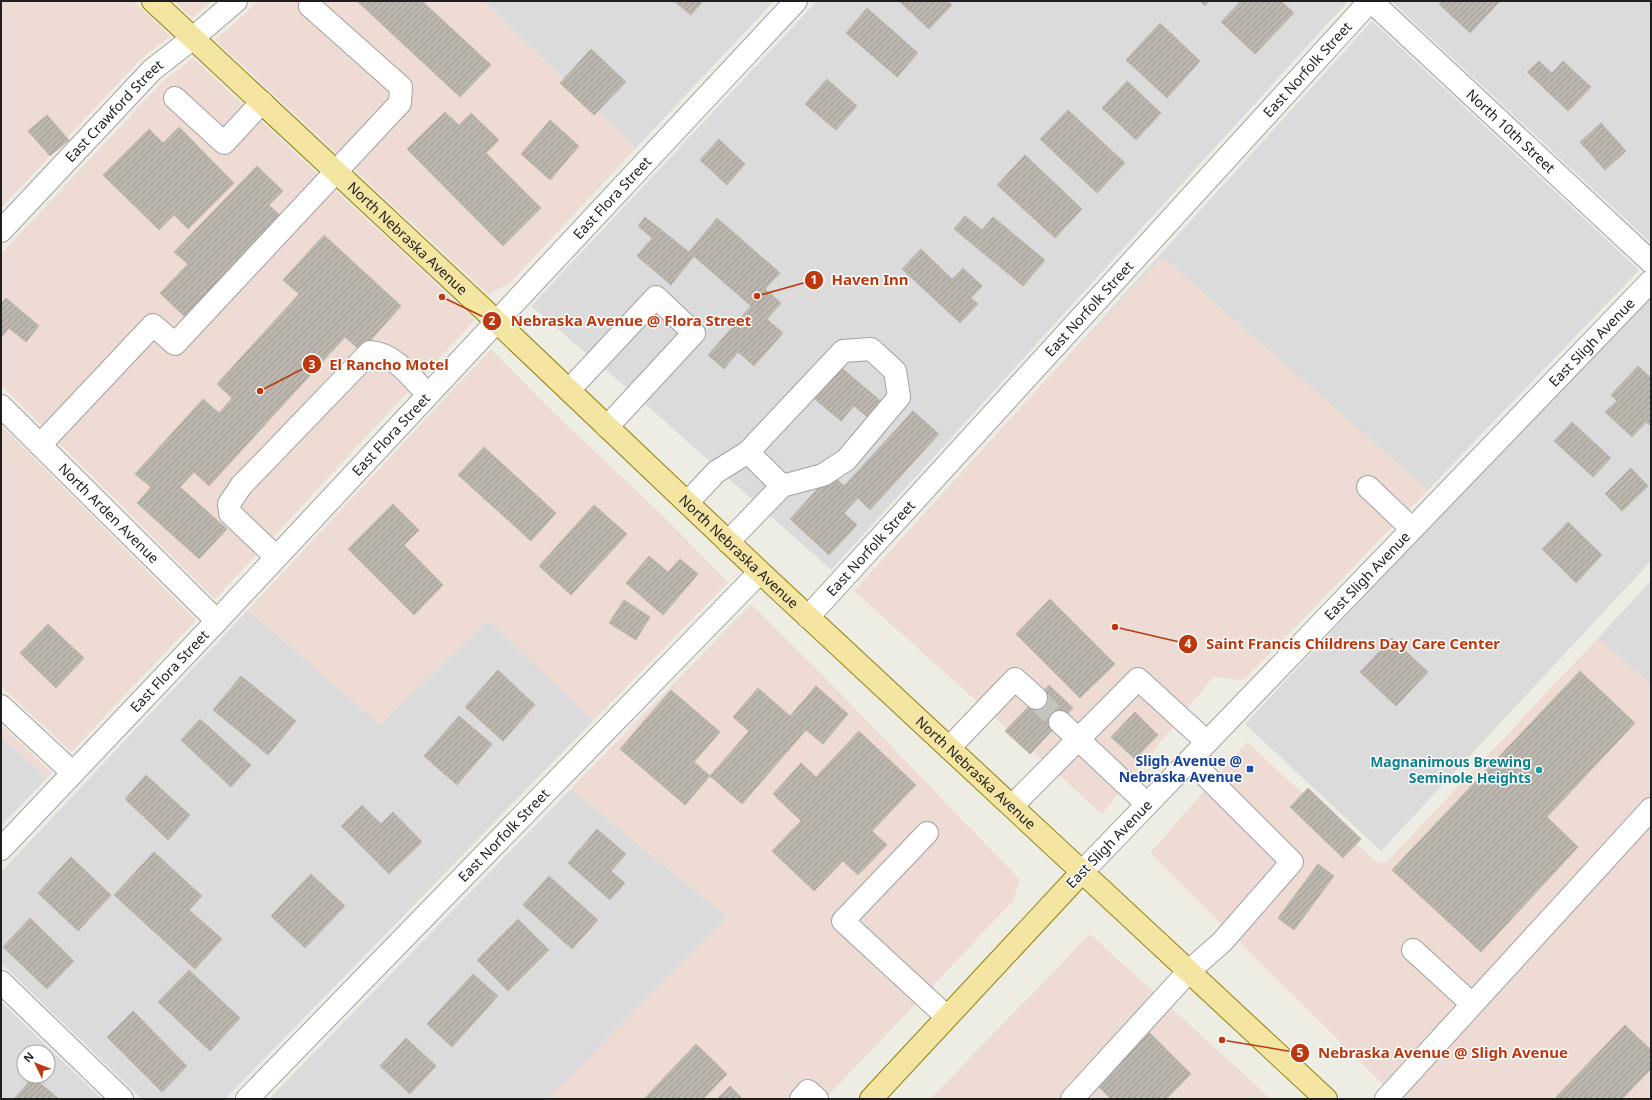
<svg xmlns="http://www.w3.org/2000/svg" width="1652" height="1100" font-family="'Noto Sans',sans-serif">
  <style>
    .residential { fill: #dcdbdb; fill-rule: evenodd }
    .commercial { fill: #eedbd4 }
    .building { fill: url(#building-hatch); stroke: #beb7a8 }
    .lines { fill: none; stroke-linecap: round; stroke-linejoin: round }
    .minor-tunnel { stroke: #c4c4bc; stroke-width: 22; stroke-dasharray: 22 11; stroke-linecap: butt }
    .minor-casing { stroke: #a2a2a2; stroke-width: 24 }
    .major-casing { stroke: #8d810a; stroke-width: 24 }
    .minor { stroke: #fff; stroke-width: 22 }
    .major { stroke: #f5e5a2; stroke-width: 22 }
    .transit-dot { fill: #1a4fb4; stroke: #fff; stroke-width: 1.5 }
    .culture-dot { fill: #0f9aa8; stroke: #fff; stroke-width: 1.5 }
    .labels { text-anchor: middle; stroke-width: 3; stroke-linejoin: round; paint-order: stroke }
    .street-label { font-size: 14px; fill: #1e1e1e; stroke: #fff }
    .transit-label { font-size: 14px; font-weight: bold; fill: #164399; stroke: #fff; text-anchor: end }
    .culture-label { font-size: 14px; font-weight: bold; fill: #0d838f; stroke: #fff; text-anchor: end }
    .leader { fill: none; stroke: #bd380e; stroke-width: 1.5 }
    .callout-dot { fill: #bd380e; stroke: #fff; stroke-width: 1.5 }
    .mark-label { font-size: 12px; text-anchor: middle; font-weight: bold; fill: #fff }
    .callout-label { font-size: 15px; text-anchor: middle; font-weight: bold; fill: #bd380e; stroke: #fff; stroke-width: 3; stroke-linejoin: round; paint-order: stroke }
  </style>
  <defs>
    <pattern id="building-hatch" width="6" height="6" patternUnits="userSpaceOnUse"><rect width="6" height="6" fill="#bbb6ae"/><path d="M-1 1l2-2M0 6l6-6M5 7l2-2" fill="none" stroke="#a09c95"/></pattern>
  </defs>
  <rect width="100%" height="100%" fill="#eeede4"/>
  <g class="residential">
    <path d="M483,1H774L636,148Z"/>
    <path d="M817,1H1348L831,570L642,401L531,306Z"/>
    <path d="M1391,1H1651V243Z"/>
    <path d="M1372,21L1639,270L1428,490L1162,257L1011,419Z"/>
    <path d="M1651,290V561L1381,851L1245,724Z"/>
    <path d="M1651,581V684L1598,638Z"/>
    <path d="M248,610L380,724L489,620L593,721L225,1099H142L1,963V872Z"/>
    <path d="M1,737L47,778L1,826Z"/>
    <path d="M571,789L727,917L548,1099H269Z"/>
    <path d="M1,1002L102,1099H1ZM24,1052H48V1076H24Z"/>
  </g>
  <g class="commercial">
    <path d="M1,1H133L170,36L141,59L1,208Z"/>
    <path d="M174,1H212L192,18Z"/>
    <path d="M258,1H483L636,148L507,286L505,285L489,295L215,40L244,15Z"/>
    <path d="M193,58L475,320L215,599L1,385V254L163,81Z"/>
    <path d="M1162,257L1428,490L1244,680L1213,677L1102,814L854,591L1010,419Z"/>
    <path d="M491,349L546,405L662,515L728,582L593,721L489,620L380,724L248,610Z"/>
    <path d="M1,425L196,620L71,752L1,686Z"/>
    <path d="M751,604L820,672L1020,880L1013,901L825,1099H548L727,917L571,789Z"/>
    <path d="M1598,638L1651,684V1099H1397L1150,853L1247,742L1373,859L1380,863L1387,862Z"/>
    <path d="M1,725L52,773L47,778L1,737Z"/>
    <path d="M1090,934L1271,1099H930Z"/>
  </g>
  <g class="building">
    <path d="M357,1H422L491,65L460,97Z"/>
    <path d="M674,1H703L691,15Z"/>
    <path d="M899,1H948L952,5L929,29Z"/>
    <path d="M1200,1H1209L1205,6Z"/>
    <path d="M1241,1H1281L1294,13L1255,54L1221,22Z"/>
    <path d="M1442,1H1500L1470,33L1439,4Z"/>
    <path d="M867,8L918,53L897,77L846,33Z"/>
    <path d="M1160,23L1200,61L1167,98L1126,60Z"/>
    <path d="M591,49L626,82L594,115L560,83Z"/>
    <path d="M1539,61L1552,73L1563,61L1591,87L1568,111L1527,72Z"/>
    <path d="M827,79L857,106L836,130L805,104Z"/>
    <path d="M1127,81L1161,113L1136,140L1102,108Z"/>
    <path d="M1068,110L1125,163L1097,193L1040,139Z"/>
    <path d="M445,112L459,125L471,113L499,140L486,153L541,208L503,246L407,149Z"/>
    <path d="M47,115L69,140L50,156L28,131Z"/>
    <path d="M550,120L579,146L550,180L521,154Z"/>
    <path d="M1601,123L1626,151L1605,170L1580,142Z"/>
    <path d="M179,127L234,183L188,229L174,215L159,230L103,175L149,129L163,143Z"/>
    <path d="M719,139L745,164L727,185L700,160Z"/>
    <path d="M1025,155L1082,209L1055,238L997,185Z"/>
    <path d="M257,166L283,191L269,205L282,217L186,318L160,293L188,264L174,252Z"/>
    <path d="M965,216L982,230L993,217L1045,260L1023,286L954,229Z"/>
    <path d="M645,217L694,256L671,285L637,256L652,238L638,226Z"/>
    <path d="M717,218L780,273L765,289L781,303L767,319L783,333L754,366L738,352L724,369L708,355L751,306L689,252Z"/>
    <path d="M324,235L401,306L361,351L345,337L209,486L194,472L180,487L227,529L199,559L137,503L151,487L135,474L203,399L219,413L232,398L217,384L299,294L283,280Z"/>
    <path d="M921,249L952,279L963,268L982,286L971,298L978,304L960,323L902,269Z"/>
    <path d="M6,298L39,326L26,342L9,328L1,338V303Z"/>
    <path d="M837,364L883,403L870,419L854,406L841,421L810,395Z"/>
    <path d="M1638,366L1651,378V426L1646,422L1632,437L1605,412L1617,401L1611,395Z"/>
    <path d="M913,411L939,434L870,510L858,498L844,513L857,525L829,555L790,519L831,474L844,486Z"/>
    <path d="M1572,422L1611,458L1593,477L1554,441Z"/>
    <path d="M484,447L556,513L531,541L458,475Z"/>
    <path d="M1631,468L1648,486L1622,511L1605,494Z"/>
    <path d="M393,504L419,530L404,545L443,585L414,615L348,549Z"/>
    <path d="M594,505L627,534L571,595L539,566Z"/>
    <path d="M1568,522L1602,555L1576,583L1542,549Z"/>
    <path d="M649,556L668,572L680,559L698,574L663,615L626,583Z"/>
    <path d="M1050,599L1115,664L1080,698L1016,634Z"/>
    <path d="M624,600L650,617L636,640L609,623Z"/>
    <path d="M48,624L84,658L56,688L20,653Z"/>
    <path d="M1392,638L1428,672L1396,706L1360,672Z"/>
    <path d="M498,670L535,705L503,741L465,707Z"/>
    <path d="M1580,671L1635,723L1547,817L1578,847L1481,952L1392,870Z"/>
    <path d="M241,676L296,721L268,755L213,710Z"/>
    <path d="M1049,685L1073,708L1030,754L1005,731Z"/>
    <path d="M816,686L848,714L823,744L806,730L742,804L710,776L749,731L733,717L758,688L790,716Z"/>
    <path d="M671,690L720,732L694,762L710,776L685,805L620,749Z"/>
    <path d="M1135,712L1158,735L1135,759L1111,737Z"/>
    <path d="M459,716L492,744L457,785L424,756Z"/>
    <path d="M200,719L251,765L231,787L181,740Z"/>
    <path d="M859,731L916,785L872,831L887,845L858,875L843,861L814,891L772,851L801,821L773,794L801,763L816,777Z"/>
    <path d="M146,775L190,815L168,840L125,799Z"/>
    <path d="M1308,788L1361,839L1343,858L1290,807Z"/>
    <path d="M362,805L381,824L393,812L422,842L389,874L341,826Z"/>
    <path d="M597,829L626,854L611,871L625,883L610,900L568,863Z"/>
    <path d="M154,852L202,896L189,910L222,939L195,969L114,895Z"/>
    <path d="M71,857L111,895L78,931L38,893Z"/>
    <path d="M1318,864L1334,876L1294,930L1278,918Z"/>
    <path d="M311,874L345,906L305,948L271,916Z"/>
    <path d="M549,876L598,920L572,949L523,905Z"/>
    <path d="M30,918L74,961L47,989L3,947Z"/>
    <path d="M518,919L549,950L508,991L477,960Z"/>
    <path d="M189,970L240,1018L210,1051L158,1002Z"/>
    <path d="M473,974L498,996L452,1047L427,1024Z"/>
    <path d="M133,1011L187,1066L162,1092L107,1037Z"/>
    <path d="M1625,1025L1651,1050V1069L1622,1099H1558L1556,1097Z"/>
    <path d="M1148,1031L1191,1074L1166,1099H1111L1096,1084Z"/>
    <path d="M406,1038L436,1066L410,1094L380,1066Z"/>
    <path d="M696,1044L727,1074L703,1099H644Z"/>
    <path d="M33,1077L59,1099H14Z"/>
    <path d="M730,1086L743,1099H717Z"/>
  </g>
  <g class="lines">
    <path class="minor-tunnel" d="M1036,698L1060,722"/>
    <defs>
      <g id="minor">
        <path id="s1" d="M1371,1L1651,262"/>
        <path d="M175,98L224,143L262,102"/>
        <path id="s2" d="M1,231L152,70L193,38L236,1"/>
        <path d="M569,390L656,297L694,333L607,427"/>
        <path id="s3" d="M1,406L217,621"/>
        <path d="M40,445L153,325L175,344L400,103L401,87L310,6"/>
        <path d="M748,452L782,486"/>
        <path d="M1368,487L1412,529"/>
        <path d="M688,502L716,472L748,452L843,351L871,349L895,371L899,397L846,460L823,475L782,486L728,542"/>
        <path d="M276,557L230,513L229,504L241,486L370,352C394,353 412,378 427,394"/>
        <path id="s4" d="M808,617L1370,1"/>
        <path d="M1,706L73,773"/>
        <path d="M1060,722L1147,804"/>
        <path d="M949,748L1015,679L1036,698"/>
        <path d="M1012,806L1138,679L1207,742"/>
        <path d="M927,833L843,921L947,1017"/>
        <path id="s5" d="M1,849L217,621L796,1"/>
        <path id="s6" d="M1082,872L1651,281"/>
        <path d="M1413,950L1472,1004"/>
        <path d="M1,982L122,1099"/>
        <path id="s7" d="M247,1099L760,572"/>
        <path d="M801,1099L808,1091L817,1099"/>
        <path d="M1072,1099L1189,971L1222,942L1292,862L1190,760"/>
        <path d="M1386,1099L1651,809"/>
      </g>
      <g id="major">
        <path id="s8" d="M153,1L496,321L760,572L1326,1099"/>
        <path d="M871,1099L1082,872"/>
      </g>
    </defs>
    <use href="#minor" class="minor-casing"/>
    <use href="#major" class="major-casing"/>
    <use href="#minor" class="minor"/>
    <use href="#major" class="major"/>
  </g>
  <rect class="transit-dot" x="1246" y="765" width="8" height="8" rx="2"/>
  <circle class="culture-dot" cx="1539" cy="770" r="4"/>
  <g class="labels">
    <g class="street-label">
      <text dy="5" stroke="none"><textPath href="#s4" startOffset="741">East Norfolk Street</textPath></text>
      <text dy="5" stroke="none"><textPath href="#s2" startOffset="165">East Crawford Street</textPath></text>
      <text dy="5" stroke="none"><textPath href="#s1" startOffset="191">North 10th Street</textPath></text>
      <text dy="5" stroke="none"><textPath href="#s5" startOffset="893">East Flora Street</textPath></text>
      <text dy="5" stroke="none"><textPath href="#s8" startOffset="348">North Nebraska Avenue</textPath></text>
      <text dy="5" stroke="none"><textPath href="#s4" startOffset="417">East Norfolk Street</textPath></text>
      <text dy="5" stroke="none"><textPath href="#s6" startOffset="735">East Sligh Avenue</textPath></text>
      <text dy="5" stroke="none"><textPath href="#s5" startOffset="569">East Flora Street</textPath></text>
      <text dy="5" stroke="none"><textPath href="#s3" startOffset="152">North Arden Avenue</textPath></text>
      <text dy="5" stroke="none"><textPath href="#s4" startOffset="93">East Norfolk Street</textPath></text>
      <text dy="5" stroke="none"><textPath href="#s8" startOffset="804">North Nebraska Avenue</textPath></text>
      <text dy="5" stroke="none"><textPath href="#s6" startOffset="411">East Sligh Avenue</textPath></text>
      <text dy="5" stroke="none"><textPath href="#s5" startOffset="245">East Flora Street</textPath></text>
      <text dy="5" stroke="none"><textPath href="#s8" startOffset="1128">North Nebraska Avenue</textPath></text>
      <text dy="5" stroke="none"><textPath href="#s7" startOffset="368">East Norfolk Street</textPath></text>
      <text transform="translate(1109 844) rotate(-46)" y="5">East Sligh Avenue</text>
    </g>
    <g class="transit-label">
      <text x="1242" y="766">Sligh Avenue @<tspan x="1242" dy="16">Nebraska Avenue</tspan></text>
    </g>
    <g class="culture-label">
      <text x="1531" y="767">Magnanimous Brewing<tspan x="1531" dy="16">Seminole Heights</tspan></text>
    </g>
  </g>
  <path class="leader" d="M757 296L814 280M442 297L492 321M260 391L312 364M1115 627L1188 644M1222 1040L1300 1053"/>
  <g class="callout-dot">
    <circle cx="757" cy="296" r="4"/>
    <circle cx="442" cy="297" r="4"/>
    <circle cx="260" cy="391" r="4"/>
    <circle cx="1115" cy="627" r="4"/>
    <circle cx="1222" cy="1040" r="4"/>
    <circle cx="814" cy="280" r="10"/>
    <circle cx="492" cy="321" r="10"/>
    <circle cx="312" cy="364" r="10"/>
    <circle cx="1188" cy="644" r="10"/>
    <circle cx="1300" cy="1053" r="10"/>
  </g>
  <g class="mark-label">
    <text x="814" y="284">1</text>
    <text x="492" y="325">2</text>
    <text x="312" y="369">3</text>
    <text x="1188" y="648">4</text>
    <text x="1300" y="1057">5</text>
  </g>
  <g class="callout-label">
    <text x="870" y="285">Haven Inn</text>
    <text x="631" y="326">Nebraska Avenue @ Flora Street</text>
    <text x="389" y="370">El Rancho Motel</text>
    <text x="1353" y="649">Saint Francis Childrens Day Care Center</text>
    <text x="1443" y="1058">Nebraska Avenue @ Sligh Avenue</text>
  </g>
  <rect width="1652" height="1100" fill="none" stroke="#1e1e1e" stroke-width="4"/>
  <g transform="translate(36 1064) rotate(313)"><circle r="19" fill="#ffffff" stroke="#a5a5a5"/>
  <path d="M0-3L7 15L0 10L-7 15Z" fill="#bd380e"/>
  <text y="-6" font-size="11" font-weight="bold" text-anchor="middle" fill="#1e1e1e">N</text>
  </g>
</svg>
